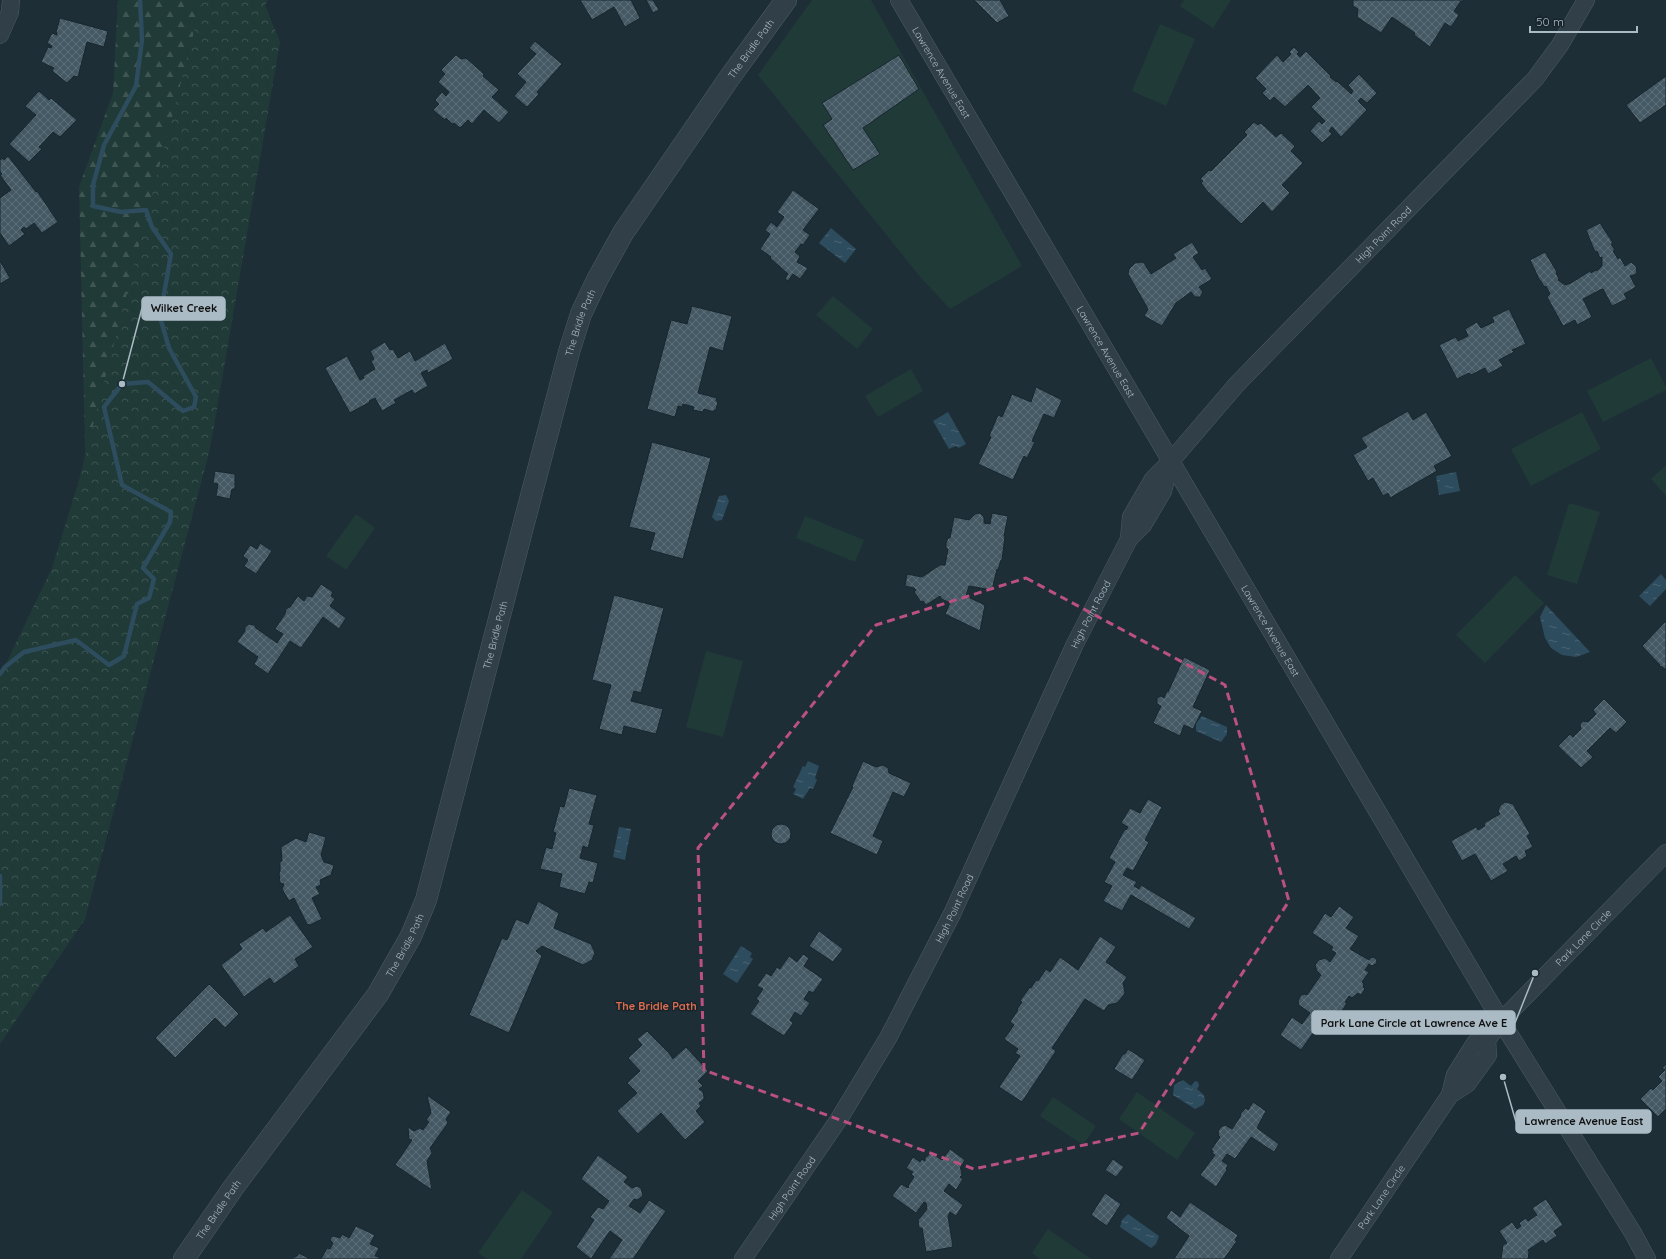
<svg xmlns="http://www.w3.org/2000/svg" width="1666" height="1259" font-family="Quicksand,sans-serif">
  <style>
    .grass { fill: #203a37 }
    .forest { fill: url(#forest-firs) }
    .park { fill: url(#park-crowns) }
    .water { fill: url(#water-ripples) }
    .lines { fill: none; stroke-linecap: round; stroke-linejoin: round }
    .stream { stroke: #2d4c5e; stroke-width: 4.5 }
    .building { fill: url(#building-cross-hatch); stroke: #18262e }
    .minor-casing { stroke: #4e5d66; stroke-width: 18 }
    .tertiary-casing { stroke: #4e5d66; stroke-width: 22 }
    .minor { stroke: #313f48; stroke-width: 17 }
    .tertiary { stroke: #313f48; stroke-width: 21 }
    .marked { fill: none; stroke: #ba5180; stroke-width: 3; stroke-dasharray: 8 5; stroke-linejoin: round }
    .labels { text-anchor: middle; stroke-width: 3; stroke-linejoin: round; paint-order: stroke }
    .street-label { font-size: 10px; fill: #aabbc5; stroke: #17242c }
    .neighbourhood-label { font-size: 11px; font-weight: bold; fill: #dc6d4e; stroke: #17242c }
    .leader { fill: none; stroke: #aabbc5; stroke-width: 1.5 }
    .callout-dot { fill: #aabbc5; stroke: #17242c; stroke-width: 1.5 }
    .callout { fill: #aabbc5; stroke: #aabbc5; stroke-width: 1.5 }
    .callout-label { font-size: 11px; text-anchor: middle; font-weight: bold; fill: #111 }
  </style>
  <defs>
    <pattern id="forest-firs" width="22" height="20" patternUnits="userSpaceOnUse"><rect width="22" height="20" fill="#203a37"/><path d="M5 1l3.5 6h-7zM16 11l3.5 6h-7z" fill="#3e5552"/></pattern>
    <pattern id="park-crowns" width="20" height="18" patternUnits="userSpaceOnUse"><rect width="20" height="18" fill="#203a37"/><path d="M2 6a3 3 0 1 1 6 0M12 15a3 3 0 1 1 6 0" fill="none" stroke="#3e5552"/></pattern>
    <pattern id="water-ripples" width="26" height="14" patternUnits="userSpaceOnUse"><rect width="26" height="14" fill="#2d4c5e"/><path d="M2 4q2-2 4 0t4 0M15 11q2-2 4 0t4 0" fill="none" stroke="#496474"/></pattern>
    <pattern id="building-cross-hatch" width="8" height="8" patternUnits="userSpaceOnUse"><rect width="8" height="8" fill="#455964"/><path d="M0 0l8 8M0 8l8-8" fill="none" stroke="#5d6f79"/></pattern>
  </defs>
  <rect width="100%" height="100%" fill="#1d2e37"/>
  <g class="grass">
    <path d="M812,0H871L1022,266L950,309L921,278L758,75Z"/>
    <path d="M1184,0H1231L1213,28L1180,6Z"/>
    <path d="M1160,24L1195,39L1166,106L1132,91Z"/>
    <path d="M833,296L873,329L857,349L816,315Z"/>
    <path d="M1651,358L1666,387V390L1603,422L1587,391Z"/>
    <path d="M911,369L923,391L878,417L865,396Z"/>
    <path d="M1582,412L1601,449L1531,486L1511,449Z"/>
    <path d="M1666,465V496L1651,479Z"/>
    <path d="M1569,503L1600,512L1577,584L1547,575Z"/>
    <path d="M356,514L375,528L346,570L326,556Z"/>
    <path d="M805,516L864,540L855,562L796,538Z"/>
    <path d="M1515,575L1544,603L1485,663L1456,635Z"/>
    <path d="M706,651L743,661L723,737L686,727Z"/>
    <path d="M1137,1092L1195,1133L1177,1160L1119,1119Z"/>
    <path d="M1053,1097L1096,1126L1083,1145L1040,1116Z"/>
    <path d="M522,1190L553,1212L521,1259H487L478,1253Z"/>
    <path d="M1048,1229L1091,1259H1040L1032,1253Z"/>
  </g>
  <path class="forest" d="M118,0H268L209,47L215,204L87,535L79,187L113,93Z"/>
  <path class="park" d="M202,0H268L265,5L280,42L210,449L85,919L0,1044V676L52,568L79,480Z"/>
  <g class="water">
    <path d="M831,228L856,249L845,263L819,243Z"/>
    <path d="M948,412L966,444L959,448L956,446L949,449L933,421Z"/>
    <path d="M1456,472L1460,491L1439,495L1436,476Z"/>
    <path d="M726,495L729,501L722,520L716,521L712,517L719,496Z"/>
    <path d="M1661,574L1666,580V589L1650,606L1639,596Z"/>
    <path d="M1546,605L1590,652L1576,657L1562,655L1551,648L1545,638L1540,617Z"/>
    <path d="M1202,716L1227,727V734L1221,742L1196,731V723Z"/>
    <path d="M808,761L819,766L815,778L817,780L813,789L810,788L803,799L793,794L796,789L793,787L803,766L805,767Z"/>
    <path d="M619,827L631,829L625,860L613,857Z"/>
    <path d="M741,946L752,953L750,957L753,959L737,983L723,974Z"/>
    <path d="M1183,1080L1191,1086L1195,1081L1198,1082L1199,1086L1197,1089L1204,1095L1205,1101L1203,1105L1195,1109L1173,1095L1174,1085Z"/>
    <path d="M1128,1214L1159,1236L1156,1244L1151,1248L1120,1227L1122,1220Z"/>
  </g>
  <g class="lines">
    <g class="stream">
      <path d="M0,674L5,667L24,652L76,640L109,665L124,656L137,604L149,598L154,579L143,568L170,522L171,512L122,485L104,407L122,384L148,382L183,411L194,407L196,397L169,348L160,317L171,254L152,227L146,210L121,212L93,206V185L104,145L136,86L142,40L140,0"/>
      <path d="M0,876V904"/>
    </g>
  </g>
  <g class="building">
    <path d="M580,0H631L640,18L625,27L614,7L592,20Z"/>
    <path d="M646,0H653L659,10L653,13Z"/>
    <path d="M974,0H1000L1009,16L997,23Z"/>
    <path d="M1353,0H1464L1462,2L1461,1L1454,11L1459,15L1451,27L1445,23L1430,47L1414,35L1415,33L1392,17L1381,33L1357,17L1358,9L1353,6Z"/>
    <path d="M60,18L108,31L104,47L87,42L78,77L74,76L67,83L52,71L54,68L41,62L48,47L51,48L52,46L47,43L52,33L57,35V33L56,32Z"/>
    <path d="M535,41L562,64L537,92L539,94L527,107L514,96L526,82L517,74L536,54L529,48Z"/>
    <path d="M1294,47L1299,52L1297,54L1300,57L1306,51L1331,76L1330,77L1336,82L1337,81L1351,94L1353,91L1348,85L1359,74L1377,93L1367,103L1361,98L1358,101L1367,110L1341,137L1332,127L1329,131L1332,134L1322,143L1310,131L1319,121L1322,124L1325,121L1311,107L1320,98L1308,85L1285,107L1274,97L1270,101L1262,93L1266,89L1255,78L1277,55L1283,62L1291,54L1289,52Z"/>
    <path d="M456,55L461,59L466,58L484,74L483,76L499,90L492,97L509,112L499,123L484,110L472,124L468,120L460,128L454,123L452,124L446,118L445,120L433,110L439,104L435,100L442,92L446,96L449,92L438,82L445,74L441,70Z"/>
    <path d="M899,55L919,89L863,128L880,154L853,170L823,125L832,119L822,103Z"/>
    <path d="M1666,76V105L1640,123L1626,105Z"/>
    <path d="M39,91L49,100L51,98L77,120L60,137L53,132L39,147L42,149L29,162L9,144L36,115L25,106Z"/>
    <path d="M1254,122L1258,125L1261,123L1276,137L1281,133L1295,146L1291,151L1303,163L1282,185L1290,193L1272,212L1263,202L1241,224L1207,191L1201,183L1203,181L1200,179L1209,170L1211,171L1247,135L1244,132Z"/>
    <path d="M8,156L36,192L37,191L58,222L42,233L34,223L26,229L24,227L21,230L25,234L9,246L0,233V198L11,190L0,175L2,174L0,172V160L3,158L4,160Z"/>
    <path d="M793,190L819,209L803,230L810,235L803,245L801,244L795,252L800,256L797,262L808,268L800,279L793,274L788,281L785,279L788,274L770,258L771,257L760,249L770,234L765,230L771,222L777,227L784,217L777,212Z"/>
    <path d="M1600,223L1613,243L1611,244L1615,250L1613,251L1618,259L1620,257L1625,266L1631,262L1636,266L1637,273L1634,275L1630,276L1636,287L1624,294L1627,299L1612,306L1603,289L1600,290L1583,299L1592,317L1577,325L1575,320L1563,326L1547,297L1550,294L1546,286L1544,287L1541,281H1540L1530,260L1545,252L1557,272L1556,273L1559,279L1558,280L1565,285L1571,283L1590,271L1591,273L1596,270L1597,271L1602,266V257L1600,258L1597,251L1595,252L1586,230Z"/>
    <path d="M1192,242L1199,253L1193,257L1202,270L1205,268L1212,279L1199,287L1203,292L1200,297H1195L1191,292L1176,303L1162,326L1144,316L1148,309L1128,274L1129,269L1135,263L1142,262L1144,263L1151,274L1176,258L1173,254Z"/>
    <path d="M0,261L10,278L0,284Z"/>
    <path d="M692,306L732,316L723,351L710,347L698,393L717,398L716,401H718L716,410H714V412L704,409L703,412L693,410L694,407L683,404L682,407L678,406L675,417L647,409L671,320L687,324Z"/>
    <path d="M1509,309L1526,344L1512,350L1514,352L1499,360L1503,366L1488,374L1485,368L1471,375L1469,373L1457,379L1439,345L1456,337L1458,341L1468,336L1465,329L1477,322L1481,328L1494,322L1492,317Z"/>
    <path d="M385,342L390,350L393,349L398,358L410,351L415,361L445,343L453,359L428,373L427,370L421,373L428,386L414,394L412,390L394,400L396,403L382,411L375,398L369,401L370,402L350,413L325,368L347,356L360,380L364,378L363,376L375,369L371,361L374,359L370,351Z"/>
    <path d="M1036,387L1062,400L1054,418L1044,414L1032,441L1035,442L1027,458L1024,456L1013,480L978,464L991,437L989,436L998,415L1002,417L1012,394L1031,402Z"/>
    <path d="M1408,411L1413,420L1426,412L1452,456L1434,466L1437,471L1390,498L1388,493L1383,496L1373,478L1368,481L1353,455L1367,447L1361,438Z"/>
    <path d="M652,442L711,458L683,559L650,550L655,533L629,527Z"/>
    <path d="M215,471L235,474V489H232L230,499L216,496L218,484L213,483Z"/>
    <path d="M980,513L984,517V523L990,524L992,513L1008,516L1004,536H1005L1002,560H1001L998,570L997,569L992,590L969,586L966,596L985,605L980,631L945,614L950,603L942,599L940,596L926,605L923,601L921,602L914,592L916,590L914,588L905,586L907,574L922,577L940,565H945L948,549L946,548V543L948,538H950L954,517L969,520L975,514Z"/>
    <path d="M260,543L272,551L256,574L244,566L248,560L243,556L250,545L257,549Z"/>
    <path d="M321,584L333,592L331,596L335,599L330,606L346,618L339,629L323,617L301,648L290,641L268,674L254,664L258,657L237,642L245,631V627L249,624L254,625L256,628L277,643L283,634L275,629L285,614L286,609L290,607L298,596L304,601L307,596L312,597Z"/>
    <path d="M614,595L664,608L641,693L634,691L631,701L663,709L656,734L624,726L622,735L599,729L611,685L592,680Z"/>
    <path d="M1666,621V670L1661,666L1660,667L1658,666L1660,665L1642,646Z"/>
    <path d="M1184,657L1210,670L1193,707L1202,711L1193,729L1184,725L1180,736L1153,723L1161,706L1157,704V698L1161,696L1164,698L1167,691L1168,692Z"/>
    <path d="M1604,699L1627,722L1616,733L1610,728L1587,751L1593,757L1581,768L1558,746L1570,734L1573,737L1581,729L1580,725L1581,723L1583,721L1588,722L1596,714L1593,710Z"/>
    <path d="M863,761L876,767L883,765L888,768L889,773L911,783L904,797L893,792L873,836L883,841L877,855L830,833L853,787L852,786Z"/>
    <path d="M569,788L597,795L589,824L594,825L588,848L583,846L580,858L598,863L593,883L589,882L585,894L559,887L562,874L540,869L546,847L552,849L556,833L553,832L560,806L564,807Z"/>
    <path d="M1148,799L1162,807L1145,840L1149,842L1133,871L1127,868L1123,875L1137,882L1134,886L1139,889L1141,885L1196,918L1189,929L1131,895L1122,911L1103,901L1112,886L1104,882L1115,862L1109,858L1125,829L1126,830L1128,827L1121,823L1130,808L1140,813Z"/>
    <path d="M1505,802L1513,804L1530,834L1527,836L1533,847L1525,851L1527,856L1519,861L1516,856L1503,864L1508,871L1491,881L1475,854L1462,861L1451,841L1476,827L1478,830L1485,826L1484,824L1486,822L1500,814L1498,811L1500,806Z"/>
    <circle cx="781" cy="834" r="10"/>
    <path d="M309,832L326,837L321,855L324,862L334,865L331,875L320,880L321,885L316,887L320,894L312,898L322,919L310,925L307,924L294,898L289,901L282,889L284,884L280,883L279,873L280,872V862L282,861L281,847L296,838L306,842Z"/>
    <path d="M538,901L559,913L554,928L591,944L595,953L592,960L583,965L542,946L536,951L542,956L509,1033L469,1015L502,938L507,940L516,919L528,924Z"/>
    <path d="M1339,906L1354,917L1346,928L1359,936L1350,949L1369,960L1370,958L1373,957L1376,959L1377,963L1372,966L1369,964L1365,970L1369,972L1362,982L1364,984L1363,987L1365,989L1361,995L1358,993L1352,998L1349,996L1345,1002L1347,1003L1341,1012L1338,1010L1335,1014L1340,1018L1332,1029L1321,1022L1301,1050L1280,1035L1292,1017L1302,1024L1310,1013L1299,1005L1298,1001L1301,995L1305,994L1307,995L1321,975L1317,971L1315,965L1319,960L1325,958L1330,962L1336,953L1331,950L1333,947L1312,933L1325,913L1331,917Z"/>
    <path d="M290,915L313,947L295,959L299,966L274,984L270,978L244,997L221,965L242,949L239,944L263,928L266,932Z"/>
    <path d="M819,931L843,949L833,962L809,946Z"/>
    <path d="M1100,936L1116,947L1106,962L1127,977L1123,983L1125,993L1123,996L1117,1003L1108,1005L1104,1011L1085,999L1052,1048L1056,1051L1022,1102L999,1087L1020,1056L1015,1053L1018,1049L1004,1039L1014,1025L1010,1022L1018,1010L1017,1009L1022,1002L1020,1001L1030,987L1031,988L1036,980L1038,981L1046,969L1050,972L1060,957L1078,970Z"/>
    <path d="M803,954L809,958L804,966L823,979L813,993L809,991L804,999L810,1003L801,1016L795,1012L790,1020L793,1023L784,1036L750,1014L759,1001L756,999L763,989L757,986L766,973L771,976L777,967L780,969L789,956L797,962Z"/>
    <path d="M209,984L239,1014L225,1028L215,1018L175,1058L155,1038Z"/>
    <path d="M647,1031L669,1053L673,1059L686,1047L708,1071L698,1081L703,1086L699,1089L703,1092L704,1097V1099L699,1103L701,1106L696,1111L705,1122L685,1140L661,1113L638,1134L617,1111L637,1093L627,1083L640,1071L628,1058L642,1045L637,1039Z"/>
    <path d="M1128,1049L1145,1060L1132,1080L1114,1069L1123,1054H1125Z"/>
    <path d="M1666,1064V1109L1658,1117L1640,1099L1651,1088L1653,1090L1662,1081L1658,1077L1665,1070L1662,1068Z"/>
    <path d="M427,1095L451,1112L446,1119L448,1123L430,1148L432,1153L427,1161L432,1190L395,1165L412,1140L409,1139L408,1127L414,1131L420,1128L423,1130L429,1122L426,1120L431,1113Z"/>
    <path d="M1253,1102L1266,1111L1257,1128L1279,1144L1274,1152L1251,1137L1235,1159L1227,1154L1222,1161L1228,1165L1226,1169L1227,1170L1216,1187L1200,1175L1215,1155L1212,1153L1213,1151L1211,1150L1220,1137L1218,1135L1219,1133L1218,1131L1221,1127L1225,1125L1232,1129L1240,1117L1241,1113L1246,1108L1248,1110Z"/>
    <path d="M950,1149L965,1160L960,1168L961,1169L962,1175L960,1177L963,1179L956,1190L949,1184L944,1191L963,1205L956,1216L950,1212L948,1216L953,1247L926,1252L922,1228H919L918,1219L920,1218L927,1209L926,1203L924,1202L916,1213L892,1196L901,1184L908,1188L909,1187L908,1186L914,1177L911,1174L913,1172L906,1168L913,1157L920,1162L922,1159L925,1161V1158L931,1153L942,1160Z"/>
    <path d="M598,1155L628,1177L624,1182L632,1188L637,1186L641,1188L643,1196L637,1200L634,1199L629,1206L640,1213L649,1200L666,1211L633,1259H609L622,1240L610,1231L591,1259L576,1247L594,1220L590,1217L598,1207L603,1209L609,1201L581,1179Z"/>
    <path d="M1113,1159L1124,1167L1116,1177L1105,1170Z"/>
    <path d="M1105,1193L1121,1204L1107,1226L1091,1215Z"/>
    <path d="M1546,1199L1563,1225L1554,1231L1557,1236L1545,1244L1543,1240L1528,1250L1529,1252L1528,1259H1501L1503,1245L1507,1243L1499,1231L1512,1222L1517,1229L1521,1226L1519,1223L1526,1218L1528,1221L1537,1215L1532,1208Z"/>
    <path d="M1190,1202L1238,1235L1235,1240L1237,1241L1224,1259H1174L1189,1236L1166,1218L1171,1210L1180,1217Z"/>
    <path d="M356,1226L375,1235L370,1244L379,1248L375,1256L379,1257L378,1259H321L327,1248L330,1249L333,1243L330,1240L331,1237L334,1236L340,1238L342,1234L349,1238Z"/>
    <path d="M299,1253L310,1259H291L297,1256Z"/>
  </g>
  <g class="lines">
    <defs>
      <g id="minor">
        <path id="s1" d="M899,0L1501,1021L1633,1233L1647,1259"/>
        <path d="M0,35L10,12L11,0"/>
        <path id="s2" d="M1129,539L1131,517L1153,479L1171,461L1237,384L1535,79L1560,45L1586,0"/>
        <path d="M1450,1095L1455,1075L1475,1043L1487,1040"/>
        <path id="s3" d="M743,1259L839,1119L888,1038L952,914L1075,644L1129,539L1143,525L1163,491L1171,461"/>
        <path id="s4" d="M1339,1259L1450,1095L1467,1084L1488,1055L1487,1040L1501,1021L1666,853"/>
      </g>
      <g id="tertiary">
        <path id="s5" d="M184,1259L233,1188L378,994L411,936L426,900L525,519L569,352L581,314L597,280L623,233L730,77L786,0"/>
      </g>
    </defs>
    <use href="#minor" class="minor-casing"/>
    <use href="#tertiary" class="tertiary-casing"/>
    <use href="#minor" class="minor"/>
    <use href="#tertiary" class="tertiary"/>
  </g>
  <path class="marked" d="M1026,578L1225,685L1289,901L1139,1133L974,1169L704,1070L698,848L876,625Z"/>
  <g class="labels">
    <g class="street-label">
      <text dy="4" stroke="none"><textPath href="#s5" startOffset="1356">The Bridle Path</textPath></text>
      <text dy="4" stroke="none"><textPath href="#s1" startOffset="84">Lawrence Avenue East</textPath></text>
      <text dy="4" stroke="none"><textPath href="#s2" startOffset="402">High Point Road</textPath></text>
      <text dy="4" stroke="none"><textPath href="#s5" startOffset="1032">The Bridle Path</textPath></text>
      <text dy="4" stroke="none"><textPath href="#s1" startOffset="408">Lawrence Avenue East</textPath></text>
      <text dy="4" stroke="none"><textPath href="#s3" startOffset="734">High Point Road</textPath></text>
      <text dy="4" stroke="none"><textPath href="#s1" startOffset="732">Lawrence Avenue East</textPath></text>
      <text dy="4" stroke="none"><textPath href="#s5" startOffset="708">The Bridle Path</textPath></text>
      <text dy="4" stroke="none"><textPath href="#s3" startOffset="410">High Point Road</textPath></text>
      <text dy="4" stroke="none"><textPath href="#s4" startOffset="410">Park Lane Circle</textPath></text>
      <text dy="4" stroke="none"><textPath href="#s5" startOffset="384">The Bridle Path</textPath></text>
      <text dy="4" stroke="none"><textPath href="#s3" startOffset="86">High Point Road</textPath></text>
      <text dy="4" stroke="none"><textPath href="#s4" startOffset="75">Park Lane Circle</textPath></text>
      <text dy="4" stroke="none"><textPath href="#s5" startOffset="60">The Bridle Path</textPath></text>
    </g>
    <g class="neighbourhood-label">
      <text x="656" y="1010">The Bridle Path</text>
    </g>
  </g>
  <path class="leader" d="M122 384L142 308M1535 973L1515 1023M1503 1077L1516 1122"/>
  <g class="callout-dot">
    <circle cx="122" cy="384" r="4"/>
    <circle cx="1535" cy="973" r="4"/>
    <circle cx="1503" cy="1077" r="4"/>
  </g>
  <g class="callout">
    <rect x="142" y="297" width="83" height="23" rx="4"/>
    <rect x="1312" y="1011" width="203" height="23" rx="4"/>
    <rect x="1516" y="1110" width="135" height="23" rx="4"/>
  </g>
  <g class="callout-label">
    <text x="184" y="312">Wilket Creek</text>
    <text x="1414" y="1027">Park Lane Circle at Lawrence Ave E</text>
    <text x="1584" y="1125">Lawrence Avenue East</text>
  </g>
  <path d="M1530 26v6h107v-6" fill="none" stroke="#aabbc5" stroke-width="2"/>
  <text x="1536" y="26" font-size="12" fill="#aabbc5" stroke="#17242c" stroke-width="3" paint-order="stroke">50 m</text>
</svg>
